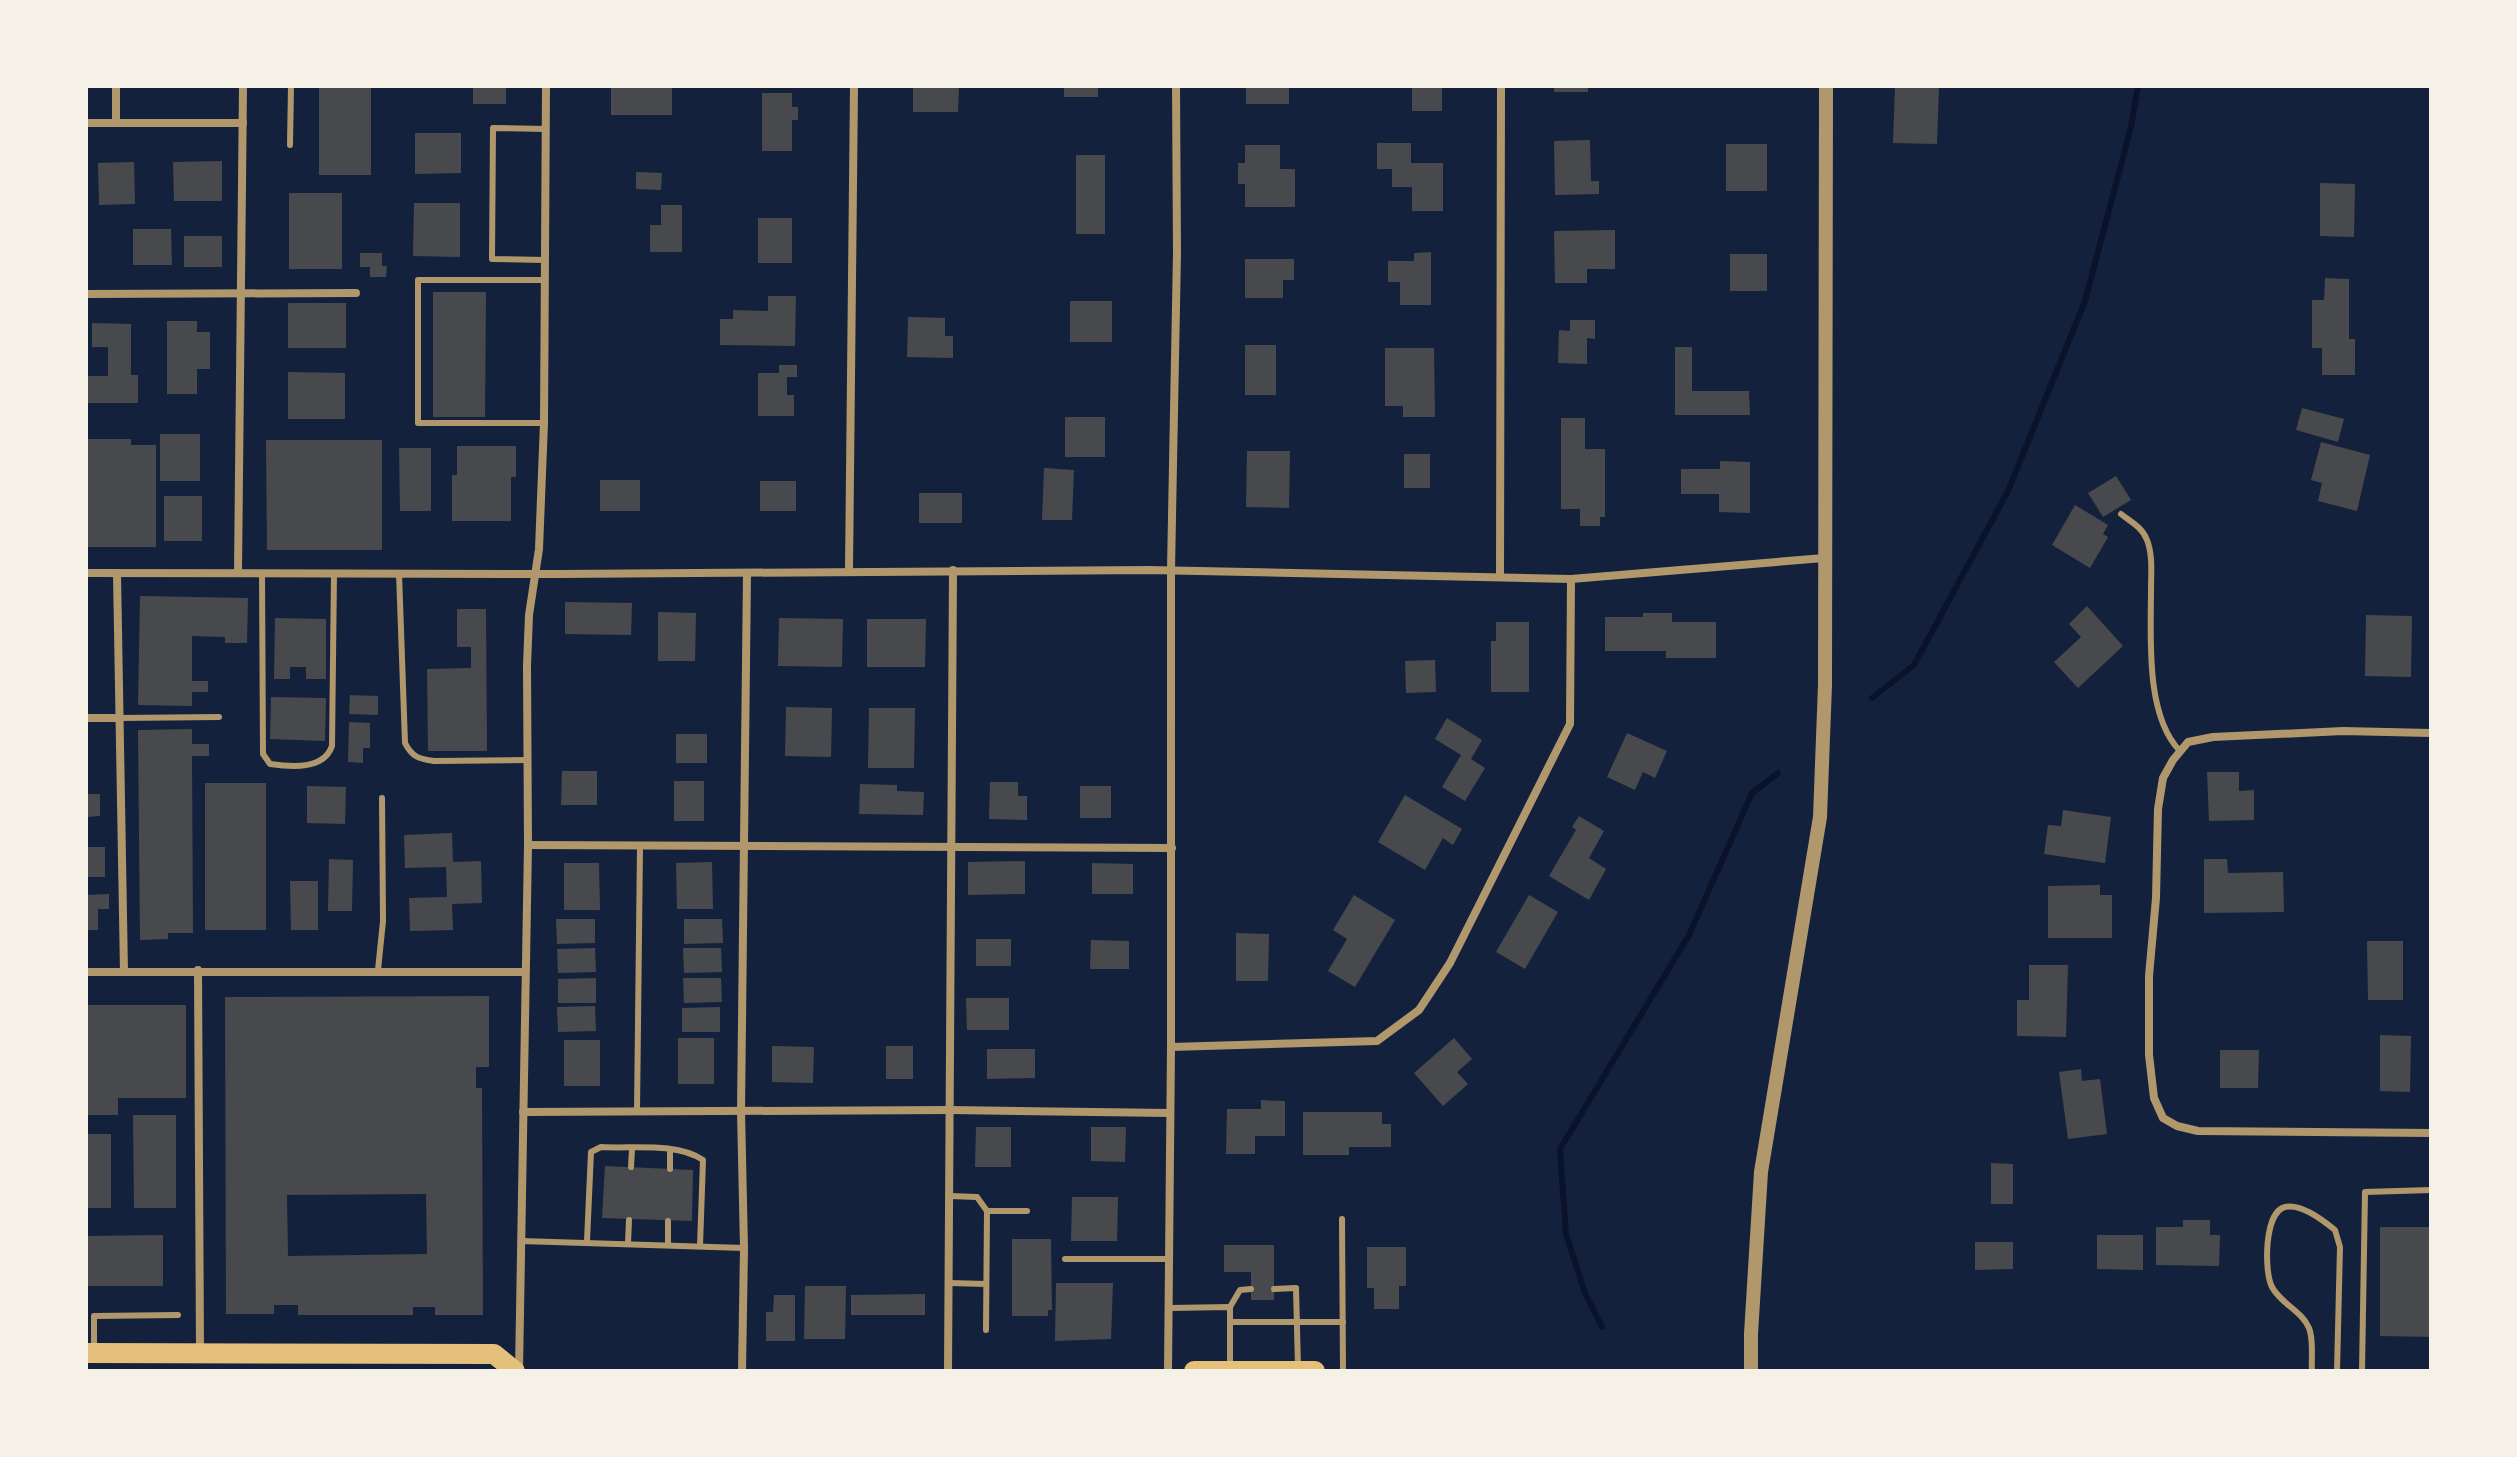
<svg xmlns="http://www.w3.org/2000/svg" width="2517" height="1457" font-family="Jost,sans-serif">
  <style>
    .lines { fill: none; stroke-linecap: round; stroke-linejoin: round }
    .stream { stroke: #0b132b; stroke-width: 6 }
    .building { fill: #48494c; fill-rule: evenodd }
    .service { stroke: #b1986c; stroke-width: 6 }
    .minor { stroke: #b1986c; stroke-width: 8 }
    .tertiary { stroke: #b1986c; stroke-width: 14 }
    .primary { stroke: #e5c07b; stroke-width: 20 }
  </style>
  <rect width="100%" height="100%" fill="#14213d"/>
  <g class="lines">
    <g class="stream">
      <path d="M1872,698L1914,665L2008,491L2085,301L2131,127L2138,86"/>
      <path d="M1602,1327L1585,1293L1566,1234L1560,1149L1689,935L1752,793L1778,773"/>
    </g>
  </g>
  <g class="building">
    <rect x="319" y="86" width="52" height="89"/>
    <rect x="473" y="86" width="33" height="18"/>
    <rect x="611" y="86" width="61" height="29"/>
    <path d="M913,86H959L958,112H913Z"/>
    <rect x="1064" y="86" width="34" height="11"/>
    <rect x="1246" y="86" width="43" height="18"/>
    <rect x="1412" y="86" width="30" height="25"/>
    <rect x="1554" y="86" width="34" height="6"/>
    <path d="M1895,86H1939L1937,144L1893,143Z"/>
    <path d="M762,93H792V107H798V120H792V151H762Z"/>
    <path d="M415,133H461V173L415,174Z"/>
    <path d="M1590,140L1591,181H1599V194L1555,195L1554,141Z"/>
    <path d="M1377,143H1411V163H1443V211H1412V187H1392V169H1377Z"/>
    <rect x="1726" y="144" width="41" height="47"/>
    <path d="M1245,145H1280V169H1295V207H1245V184H1238V163H1245Z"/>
    <rect x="1076" y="155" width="29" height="79"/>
    <path d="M222,161V201H174L173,162Z"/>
    <path d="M134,162L135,204L99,205L98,163Z"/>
    <path d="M636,172L662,173L661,190L636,189Z"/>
    <path d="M2320,183L2355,184L2354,237L2320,236Z"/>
    <rect x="289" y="193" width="53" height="76"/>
    <path d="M414,203H460V257L413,256Z"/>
    <path d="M661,205H682V252H650V225H661Z"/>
    <rect x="758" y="218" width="34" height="45"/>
    <path d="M133,229H171L172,265H133Z"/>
    <path d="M1615,230V269H1587V283H1555L1554,231Z"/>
    <rect x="184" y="236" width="38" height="31"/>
    <path d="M1431,252V305H1400V282H1388V261H1414V253Z"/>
    <path d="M360,253H382V266H387L386,277H370V267H360Z"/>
    <rect x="1730" y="254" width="37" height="37"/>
    <path d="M1245,259H1294V280H1283V298H1245Z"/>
    <path d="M2325,278L2349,279V339H2355V375H2322V348H2312V300H2324Z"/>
    <path d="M433,292H486L485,417H433Z"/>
    <path d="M768,296H796L795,346L720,345V319H733V310L768,311Z"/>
    <rect x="1070" y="301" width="42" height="41"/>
    <rect x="288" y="303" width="58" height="45"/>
    <path d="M908,317L945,318V336H953V358L907,357Z"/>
    <path d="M1570,320H1595V339L1587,338V364L1558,363L1559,330L1570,331Z"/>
    <path d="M167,321H197V332H210V369H197V394H167Z"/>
    <path d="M92,323L131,324V375H138V403H86V376H108V347H92Z"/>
    <rect x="1245" y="345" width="31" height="50"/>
    <path d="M1675,347H1692V391H1749L1750,415H1675Z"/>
    <path d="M1385,348H1434L1435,417H1403V406H1385Z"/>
    <path d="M779,365H797V377H787V395H794V416H758V373H779Z"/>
    <path d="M288,372L345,373V419H288Z"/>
    <path d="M2302,408L2344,419L2338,442L2296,430Z"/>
    <rect x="1065" y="417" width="40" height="40"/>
    <path d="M1561,418H1585V449H1605V517H1600V526H1580V509H1561Z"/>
    <rect x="160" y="434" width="40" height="47"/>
    <path d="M86,439H131V445H156V547H86Z"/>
    <path d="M266,440H382V550H267Z"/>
    <path d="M2321,442L2370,455L2357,511L2318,501L2322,483L2311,480Z"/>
    <path d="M457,446H516V477H511V521H452V475H457Z"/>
    <path d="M399,448H431V511H400Z"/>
    <path d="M1247,451H1290L1289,508L1246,507Z"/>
    <rect x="1404" y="454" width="26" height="34"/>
    <path d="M1720,461L1750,462V513L1719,512V494H1681V469H1720Z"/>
    <path d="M1044,468L1074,470L1072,520H1042Z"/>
    <path d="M2116,476L2131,500L2103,517L2088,493Z"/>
    <rect x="600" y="480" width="40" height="31"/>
    <rect x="760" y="481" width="36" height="30"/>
    <rect x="919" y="493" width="43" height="30"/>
    <rect x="164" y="496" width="38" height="45"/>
    <path d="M2075,505L2108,525L2103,534L2108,537L2090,568L2052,545Z"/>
    <path d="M140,596L248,598L247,643H225V637L192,636V681H208V692H192V706L138,705Z"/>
    <path d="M565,602L632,603L631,635L565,634Z"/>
    <path d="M2087,606L2123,646L2078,688L2054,662L2081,637L2069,624Z"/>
    <path d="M457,609H486L487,751H428L427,669L471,668V647H457Z"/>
    <path d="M658,612L696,613L695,661H658Z"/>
    <path d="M1643,613H1672V622H1716V658H1666V651H1605V617H1643Z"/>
    <path d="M2366,615L2412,616L2411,677L2365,676Z"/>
    <path d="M275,618L326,619V679H306V667H290V679H274Z"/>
    <path d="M779,618L843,619L842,667L778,666Z"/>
    <path d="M867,619H926L925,667H867Z"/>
    <path d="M1496,622H1529V692H1491V641H1496Z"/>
    <path d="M1435,660L1436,692L1406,693L1405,661Z"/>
    <path d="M350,695L378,696V715L349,714Z"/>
    <path d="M271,697L326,698L325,741L270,739Z"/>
    <path d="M786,707L832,708L831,757L785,756Z"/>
    <path d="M869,708H915L914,768H868Z"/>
    <path d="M1447,718L1482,740L1471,759L1485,768L1465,801L1442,787L1461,755L1435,739Z"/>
    <path d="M349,722L370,723V748H363V763L348,762Z"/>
    <path d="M192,729V744H209V756H192L193,933H168V939L140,940L138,730Z"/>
    <path d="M1627,733L1667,751L1655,778L1643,772L1635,790L1607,777Z"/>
    <rect x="676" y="734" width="31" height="29"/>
    <path d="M562,771H597V805H561Z"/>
    <path d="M2207,772H2239V791L2254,790V820L2209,821Z"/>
    <rect x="674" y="781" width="30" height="40"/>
    <path d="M990,782H1018V796H1027V820L989,819Z"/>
    <rect x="205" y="783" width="61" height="147"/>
    <path d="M860,784L897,785V791L924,792L923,815L859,814Z"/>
    <path d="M307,786L346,787L345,824L307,823Z"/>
    <rect x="1080" y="786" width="31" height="32"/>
    <path d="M86,794H100V816L86,817Z"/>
    <path d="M1405,795L1462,829L1453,845L1443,838L1425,870L1378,842Z"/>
    <path d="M2063,810L2111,817L2105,863L2044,854L2048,825L2061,826Z"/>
    <path d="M1579,816L1604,831L1589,858L1606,869L1589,900L1549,876L1576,830L1572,827Z"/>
    <path d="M452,833L453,862L481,861L482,903L452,904L453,930L410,931L409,898L447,897L446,867L405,868L404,835Z"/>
    <rect x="86" y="847" width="19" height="30"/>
    <path d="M329,859L353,860L352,911H328Z"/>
    <path d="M2204,859H2227L2228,873L2283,872L2284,912L2204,913Z"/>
    <path d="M1025,861V894L968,895V862Z"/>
    <path d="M712,862L713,909H677L676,863Z"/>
    <path d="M564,863H599L600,910H564Z"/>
    <path d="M1092,863L1133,864V894H1092Z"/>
    <path d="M290,881H318V930H291Z"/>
    <path d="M2100,885V895H2112V938H2048V886Z"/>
    <path d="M109,894V909H98V930H86V895Z"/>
    <path d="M1354,895L1395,920L1355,987L1328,971L1347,939L1333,930Z"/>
    <path d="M1529,895L1558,912L1525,969L1496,952Z"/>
    <path d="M556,919H595V943L557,944Z"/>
    <path d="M684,919H722L723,943L684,944Z"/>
    <path d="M1236,933L1269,934L1268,981H1236Z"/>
    <rect x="976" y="939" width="35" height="27"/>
    <path d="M1091,940L1129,941V969H1090Z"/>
    <path d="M2367,941H2403V1000H2368Z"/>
    <path d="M595,948L596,972L558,973L557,949Z"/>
    <path d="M683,948H721L722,972L684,973Z"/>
    <path d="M2029,965H2068L2066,1037L2017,1036V1000H2029Z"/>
    <path d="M596,978V1003H558V979Z"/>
    <path d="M683,978H721L722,1002L684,1003Z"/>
    <path d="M489,996V1067H476V1088H482L483,1315H435V1307H413V1315H298V1305H274V1314H226L225,997ZM426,1194L427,1254L288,1256L287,1195Z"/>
    <path d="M966,998H1009V1030H967Z"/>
    <path d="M86,1005H186V1098H118V1115H86Z"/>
    <path d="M595,1006L596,1031L558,1032L557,1007Z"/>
    <path d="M720,1007V1032H682V1008Z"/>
    <path d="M2380,1035L2411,1036L2410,1092L2380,1091Z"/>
    <rect x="678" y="1038" width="36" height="46"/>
    <path d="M1454,1038L1472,1059L1457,1072L1468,1084L1443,1106L1414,1073Z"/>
    <rect x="564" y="1040" width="36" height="46"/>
    <path d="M772,1046L814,1047L813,1083L772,1082Z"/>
    <rect x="886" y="1046" width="27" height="33"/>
    <path d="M987,1049H1035V1078L987,1079Z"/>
    <path d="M2220,1050H2259L2258,1088H2220Z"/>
    <path d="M2081,1069L2082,1081L2100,1079L2107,1134L2068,1139L2059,1072Z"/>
    <path d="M1261,1100L1285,1101V1136H1255V1154H1226L1227,1109H1261Z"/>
    <path d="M1303,1112H1382V1124H1391V1147H1349V1155H1303Z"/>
    <path d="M133,1115H176V1208H134Z"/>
    <path d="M976,1127H1011V1167H975Z"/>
    <path d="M1091,1127H1126L1125,1162L1091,1161Z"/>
    <rect x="86" y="1134" width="25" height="74"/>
    <path d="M1991,1163L2013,1164V1204H1991Z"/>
    <path d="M605,1166L693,1170L692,1221L602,1218Z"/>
    <path d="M1072,1197H1118L1117,1241H1071Z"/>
    <path d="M2183,1220H2210V1235H2220L2219,1266L2156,1265V1227H2183Z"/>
    <path d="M2380,1227H2431V1337L2380,1336Z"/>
    <path d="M163,1235V1286H88V1236Z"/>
    <path d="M2097,1235H2143V1270L2097,1269Z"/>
    <path d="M1012,1239H1051L1052,1310H1048V1316H1012Z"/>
    <path d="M1975,1242H2013V1269L1975,1270Z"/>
    <path d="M1224,1245H1274V1300H1251V1272H1224Z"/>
    <path d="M1367,1247H1406V1286H1399V1309H1374V1288H1367Z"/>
    <path d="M1056,1283H1113L1111,1339L1055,1341Z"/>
    <path d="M805,1286H846L845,1339H804Z"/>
    <path d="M925,1294V1315H851V1295Z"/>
    <path d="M774,1295H795V1341H766V1312H773Z"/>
  </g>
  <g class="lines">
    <g class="service">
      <path d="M290,145L291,86"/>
      <path d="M545,260L492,259L493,128L546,129"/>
      <path d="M544,423H418V280H545"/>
      <path d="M2121,514C2131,522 2142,527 2147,540C2153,555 2151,574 2151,589C2151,637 2145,715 2180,751"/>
      <path d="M262,573L263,754L270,764C291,767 324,770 332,746L334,573"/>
      <path d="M399,573L405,743C412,757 419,759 434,761L527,760"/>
      <path d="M119,718L219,717"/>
      <path d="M378,970L383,921L382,798"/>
      <path d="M637,1112L640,846"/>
      <path d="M670,1150V1169"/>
      <path d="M631,1167L632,1149"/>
      <path d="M950,1196L977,1197L987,1211L986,1330"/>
      <path d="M987,1211H1027"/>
      <path d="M1342,1219L1343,1371"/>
      <path d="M521,1241L744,1248"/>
      <path d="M587,1241L591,1152L601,1147C633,1149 676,1142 703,1160L700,1246"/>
      <path d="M628,1243L629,1220"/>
      <path d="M668,1245V1221"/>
      <path d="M1065,1259H1170"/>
      <path d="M949,1283L986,1284"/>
      <path d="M1274,1289L1296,1288L1298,1367"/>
      <path d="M1230,1307L1240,1290L1251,1289"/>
      <path d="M1170,1308L1230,1307V1367"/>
      <path d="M1230,1322H1343"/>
      <path d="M94,1349V1316L178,1315"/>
      <path d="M2312,1371C2311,1358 2314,1340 2309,1328C2302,1311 2281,1304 2272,1287C2264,1272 2264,1212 2285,1207C2301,1203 2323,1220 2335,1230L2340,1247L2337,1371"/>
      <path d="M2362,1371L2365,1192L2431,1190"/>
    </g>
    <g class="minor">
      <path d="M116,122V86"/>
      <path d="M86,123H243"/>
      <path d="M86,294L356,293"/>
      <path d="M849,571L854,86"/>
      <path d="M238,572L243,86"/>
      <path d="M86,573L560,574L1149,570L1571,579L1824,558"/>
      <path d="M117,573L124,972"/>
      <path d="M1500,577L1501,86"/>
      <path d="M86,718H119"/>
      <path d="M2431,733L2343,731L2213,737L2188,742L2173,760L2163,778L2158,809L2156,898L2149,976V1055L2154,1098L2163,1118L2177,1126L2198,1131L2431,1133"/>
      <path d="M528,845L1172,848"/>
      <path d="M198,970L200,1352"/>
      <path d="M86,972H524"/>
      <path d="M1171,1047L1377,1041L1419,1010L1450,963L1570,724L1571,579"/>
      <path d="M523,1112L951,1110L1170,1113"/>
      <path d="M519,1371L528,845L527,666L529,615L539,549L544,423L546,86"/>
      <path d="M742,1371L744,1248L741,1111L747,573"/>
      <path d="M948,1371L953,570"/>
      <path d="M1168,1371L1171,1047V570L1177,253L1176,86"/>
    </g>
    <path class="tertiary" d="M1751,1371V1334L1761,1172L1820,817L1825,685L1826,86"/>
    <g class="primary">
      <path d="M86,1353L494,1354L515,1371"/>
      <path d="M1194,1371H1315"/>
    </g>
  </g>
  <rect width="2517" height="1457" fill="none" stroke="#f6f1e7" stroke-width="176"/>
</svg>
